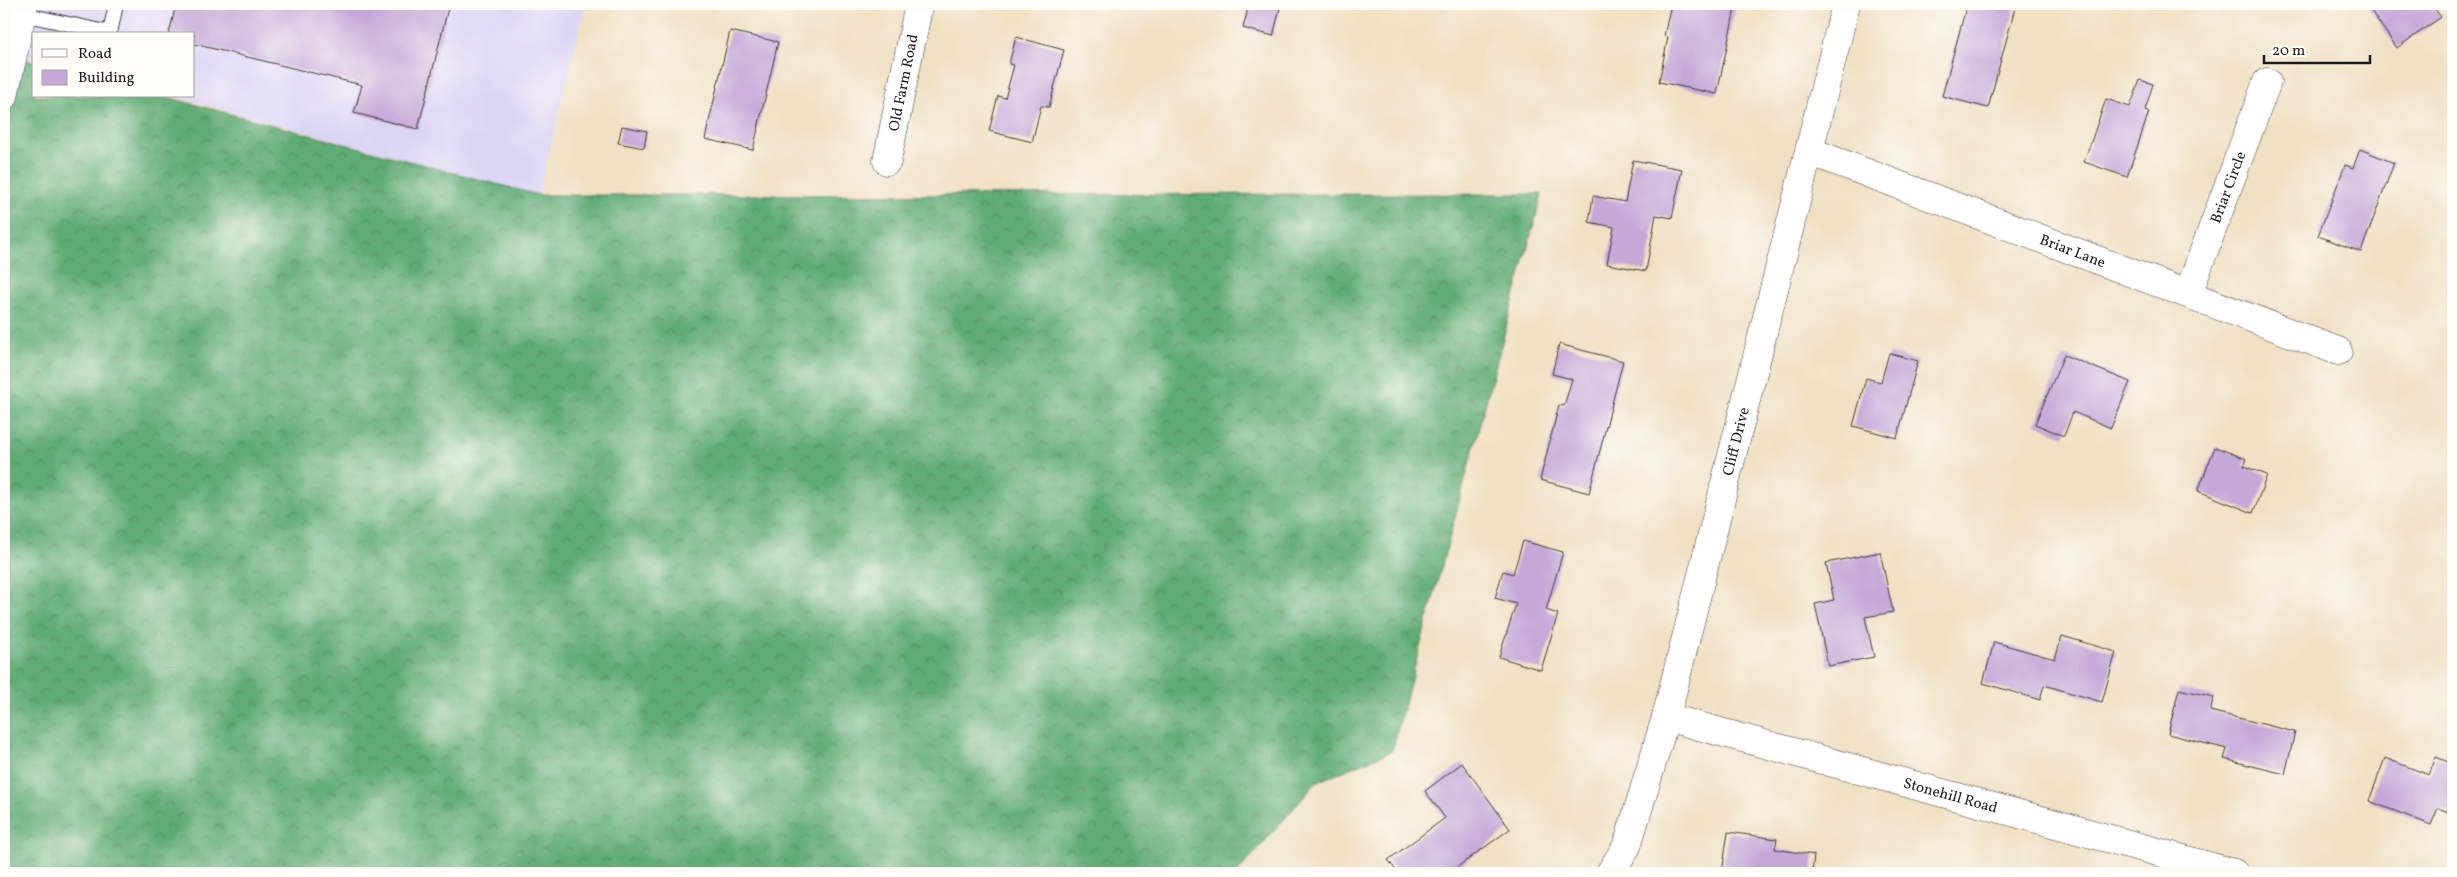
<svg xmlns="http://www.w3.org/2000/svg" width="2457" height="877" font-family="Vollkorn,serif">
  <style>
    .built { fill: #dcd6f6 }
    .forest { fill: url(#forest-crowns); stroke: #3e6448 }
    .building { fill: #c5a8d8 }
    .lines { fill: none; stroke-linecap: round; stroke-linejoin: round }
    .service-casing { stroke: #3c3935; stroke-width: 16 }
    .minor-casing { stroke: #3c3935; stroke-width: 29 }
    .service { stroke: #fff; stroke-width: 14 }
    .minor { stroke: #fff; stroke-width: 28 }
    .labels { text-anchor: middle; stroke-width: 4; stroke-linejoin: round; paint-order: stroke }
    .street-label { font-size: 15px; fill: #1c1c1c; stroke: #fdfcf7 }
  </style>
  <defs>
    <pattern id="forest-crowns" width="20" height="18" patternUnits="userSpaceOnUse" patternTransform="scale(1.25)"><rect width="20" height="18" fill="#61ac74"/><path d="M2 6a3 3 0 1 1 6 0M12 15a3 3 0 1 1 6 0" fill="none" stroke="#4f8b5e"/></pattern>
  </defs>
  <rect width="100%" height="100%" fill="#fdfcf7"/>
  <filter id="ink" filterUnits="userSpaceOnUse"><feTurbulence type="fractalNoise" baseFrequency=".02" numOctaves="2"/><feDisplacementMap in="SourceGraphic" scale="10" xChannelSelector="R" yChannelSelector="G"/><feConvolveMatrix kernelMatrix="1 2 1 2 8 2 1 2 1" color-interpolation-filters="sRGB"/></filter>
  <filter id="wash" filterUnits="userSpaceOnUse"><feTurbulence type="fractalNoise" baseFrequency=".0096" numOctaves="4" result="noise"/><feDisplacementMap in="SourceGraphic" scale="20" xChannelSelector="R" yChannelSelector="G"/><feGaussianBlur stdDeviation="1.12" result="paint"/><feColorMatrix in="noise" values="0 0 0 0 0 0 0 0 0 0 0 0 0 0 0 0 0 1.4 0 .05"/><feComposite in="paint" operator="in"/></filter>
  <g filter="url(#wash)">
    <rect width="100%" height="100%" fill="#f1e0c3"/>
    <path class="built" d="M4,4H586L538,195L172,96H194V34H34V59L4,51Z"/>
    <path class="forest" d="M4,54L34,62V96H163L538,195L1542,194L1392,751L1317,782L1237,873H4Z"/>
    <g id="blocks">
      <g class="building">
        <path d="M176,4H449L418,129L354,113L362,85L194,44V34H169Z"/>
        <path d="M1249,4H1281L1273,36L1243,28Z"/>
        <path d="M1671,4H1736L1717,94L1659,82L1668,37L1664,36Z"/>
        <path d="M1967,4H2016L1988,108L1942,96Z"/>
        <path d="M2366,4H2431L2441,17L2397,48Z"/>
        <path d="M730,31L778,42L753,150L705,139Z"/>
        <path d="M1016,37L1064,50L1049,107L1041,106L1032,142L989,131L998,96L1005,98L1014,65L1009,64Z"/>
        <path d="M2140,80L2153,84L2145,110L2149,112L2127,177L2084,162L2106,99L2130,107Z"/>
        <path d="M622,126L647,131L644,148L618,143Z"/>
        <path d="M2360,149L2394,163L2361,252L2318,236L2345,165L2353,168Z"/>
        <path d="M1633,160L1682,169L1672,218L1656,215L1646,271L1607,264L1614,227L1589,222L1593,196L1625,202Z"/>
        <path d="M1559,344L1623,361L1589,493L1540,480L1559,405L1564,406L1572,379L1552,374Z"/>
        <path d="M1889,353L1918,361L1897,438L1853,426L1866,378L1881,382Z"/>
        <path d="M2064,355L2130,382L2111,428L2073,412L2064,436L2035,424Z"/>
        <path d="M2215,447L2247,459L2244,466L2267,475L2253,513L2198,491Z"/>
        <path d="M1523,541L1563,552L1546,610L1558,614L1541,670L1499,657L1516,604L1495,598L1503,571L1513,574Z"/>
        <path d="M1880,552L1893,612L1865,617L1874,657L1828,666L1815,604L1834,600L1826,563Z"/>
        <path d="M2062,636L2116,652L2102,702L2044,685L2040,700L1983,683L1994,642L2055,659Z"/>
        <path d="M2179,689L2214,697L2210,711L2295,732L2285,774L2224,759L2227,749L2168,734Z"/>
        <path d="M2436,757L2453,764V814L2438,808L2431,825L2369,801L2385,758L2429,775Z"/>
        <path d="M1462,763L1510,829L1449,873H1398L1388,860L1445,818L1425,791Z"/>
        <path d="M1728,832L1777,839L1775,849L1814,855L1812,873H1722Z"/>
      </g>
    </g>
  </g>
  <g filter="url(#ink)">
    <use href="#blocks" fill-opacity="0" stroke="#3c3935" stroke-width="1"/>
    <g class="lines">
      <defs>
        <path id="service" d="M4,10L110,33L116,4"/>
        <g id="minor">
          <path d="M4,96L24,4"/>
          <path id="s1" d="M1809,151L2338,351"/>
          <path id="s2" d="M887,161L919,4"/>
          <path id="s3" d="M2188,294L2267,82"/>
          <path id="s4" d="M1666,717L2234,873"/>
          <path id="s5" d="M1610,873L1627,846L1666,717L1846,4"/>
        </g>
      </defs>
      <use href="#service" class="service-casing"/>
      <use href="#minor" class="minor-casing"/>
      <use href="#service" class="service"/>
      <use href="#minor" class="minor"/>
    </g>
  </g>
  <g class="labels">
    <g class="street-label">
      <text dy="5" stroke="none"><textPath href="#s2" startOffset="80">Old Farm Road</textPath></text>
      <text dy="5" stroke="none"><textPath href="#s3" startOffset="114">Briar Circle</textPath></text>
      <text dy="5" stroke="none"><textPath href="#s1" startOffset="282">Briar Lane</textPath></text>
      <text dy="5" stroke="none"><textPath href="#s5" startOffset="451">Cliff Drive</textPath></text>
      <text dy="5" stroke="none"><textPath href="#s4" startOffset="295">Stonehill Road</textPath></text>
    </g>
  </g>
  <rect width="2457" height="877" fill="none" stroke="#fdfcf7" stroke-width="20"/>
  <rect x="32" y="32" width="162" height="65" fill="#fdfcf7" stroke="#a3a29f"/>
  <rect x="42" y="49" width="25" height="8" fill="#ffffff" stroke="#a3a29f"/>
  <text x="78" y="58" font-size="15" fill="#1c1c1c">Road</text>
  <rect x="42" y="70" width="25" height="15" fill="#c5a8d8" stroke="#a3a29f"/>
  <text x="78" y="82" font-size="15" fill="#1c1c1c">Building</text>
  <path d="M2264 55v8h106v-8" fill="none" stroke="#1c1c1c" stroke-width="2.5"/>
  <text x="2272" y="55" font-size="15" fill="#1c1c1c" stroke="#fdfcf7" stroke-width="4" paint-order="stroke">20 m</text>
</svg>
